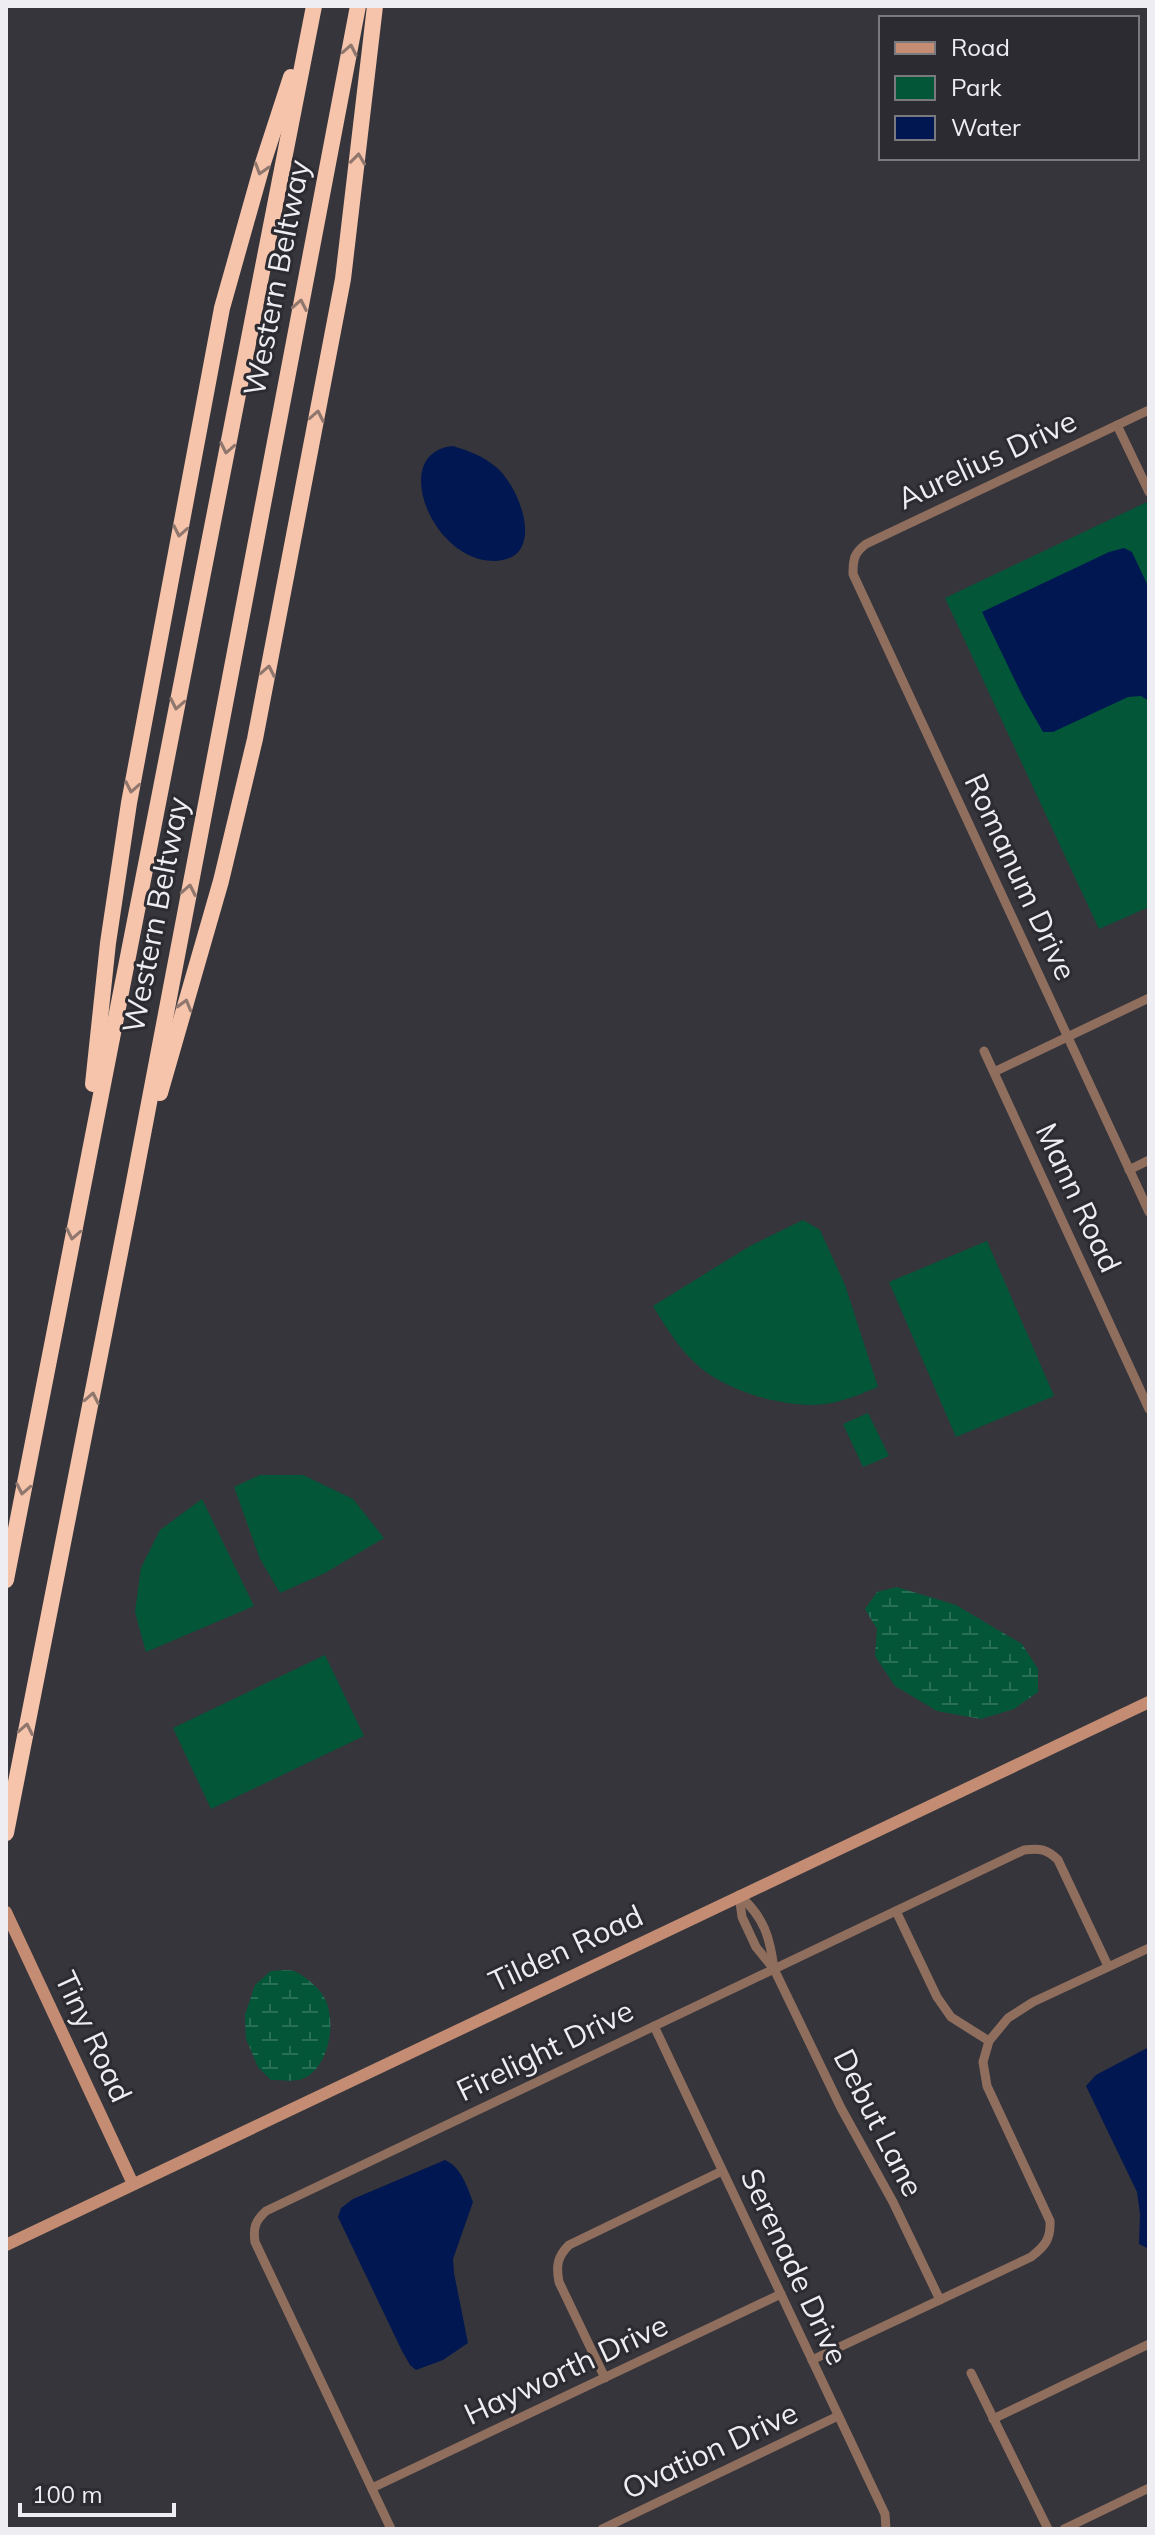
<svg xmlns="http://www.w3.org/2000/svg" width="1155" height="2535" font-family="Mulish,sans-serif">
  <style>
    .green { fill: #035738 }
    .wetland { fill: url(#wetland-marsh) }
    .water { fill: #001751 }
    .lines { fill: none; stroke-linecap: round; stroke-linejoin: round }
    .street { stroke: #906e5e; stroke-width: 9 }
    .secondary { stroke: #c38c73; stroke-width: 12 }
    .highway { stroke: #f6c3ab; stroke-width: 16 }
    .oneway { stroke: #90776e }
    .labels { text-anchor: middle; stroke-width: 6; stroke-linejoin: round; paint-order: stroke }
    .street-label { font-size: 30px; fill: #eeeef2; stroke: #2b2b31 }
  </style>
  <defs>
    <pattern id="wetland-marsh" width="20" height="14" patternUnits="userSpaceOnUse" patternTransform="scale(2)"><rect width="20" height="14" fill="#035738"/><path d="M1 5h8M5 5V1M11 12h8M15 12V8" fill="none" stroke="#286f55"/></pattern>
  </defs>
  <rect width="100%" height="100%" fill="#35353b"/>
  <g class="green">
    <path d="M1147,502L1149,506V907L1099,929L945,598Z"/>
    <path d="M803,1220L820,1230L845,1285L878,1387C863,1393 847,1400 831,1403C793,1411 732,1393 702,1369C681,1352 667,1329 653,1306L750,1246Z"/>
    <path d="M987,1241L1054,1396L956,1437L889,1282Z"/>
    <path d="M868,1413L889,1456L863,1467L843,1424Z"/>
    <path d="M260,1475H303L353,1499L384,1538L325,1573L280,1593L260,1559L234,1487Z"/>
    <path d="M202,1499L254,1606L146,1652L135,1612L141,1568L160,1530Z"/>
    <path d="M325,1655L364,1736L211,1809L173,1728Z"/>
  </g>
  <g class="wetland">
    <path d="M897,1587L956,1605L1022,1644L1038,1669V1692L1014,1709L981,1719L937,1711L895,1686L875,1656L877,1629L865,1609L877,1592Z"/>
    <path d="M271,1971C279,1971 289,1969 296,1972C306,1977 318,1987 324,1997C337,2020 330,2068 302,2079C294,2082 280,2080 271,2080L258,2067L246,2039L245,2015L255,1985Z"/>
  </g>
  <g class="water">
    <path d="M453,446C469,451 483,456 496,467C521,488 548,561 493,561C431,560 389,452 453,446Z"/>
    <path d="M1124,548L1132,552L1149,588V701L1141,696L1128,697L1053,732H1043L1023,697L982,612L1109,552Z"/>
    <path d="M1149,2047V2249L1139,2244L1140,2214L1137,2192L1086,2086L1096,2075Z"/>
    <path d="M445,2160C461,2167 467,2186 473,2202L453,2259L454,2273L468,2343L443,2360L416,2370L410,2365L402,2351L338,2217L341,2208L353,2199Z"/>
  </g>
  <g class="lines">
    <g class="street">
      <path d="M1149,410L866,544C854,553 853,559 853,574L1149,1212"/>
      <path d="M1117,425L1149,492"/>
      <path d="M984,1051L1149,1409"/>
      <path d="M994,1072L1149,998"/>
      <path d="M1129,1170L1149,1160"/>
      <path d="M739,1895L742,1917L756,1947L774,1969L841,2108L893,2202L940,2300"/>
      <path d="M739,1895C764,1917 770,1937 774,1969"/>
      <path d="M896,1911L937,1997L951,2017L989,2041"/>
      <path d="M654,2026L885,2514L886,2529"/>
      <path d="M812,2360L1031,2257C1045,2246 1051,2239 1050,2221L987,2086L983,2062L989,2041L1008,2018L1033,2002L1149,1948"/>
      <path d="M971,2373L1048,2529"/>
      <path d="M605,2378L559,2282C556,2266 557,2257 569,2245L722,2171"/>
      <path d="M993,2419L1149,2344"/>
      <path d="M372,2488L781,2294"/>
      <path d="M391,2529L255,2242C253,2228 255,2221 266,2211L1024,1850C1040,1848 1047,1849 1058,1860L1108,1966"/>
      <path d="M602,2529L838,2416"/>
      <path d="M1064,2529L1149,2488"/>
    </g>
    <g class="secondary">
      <path d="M6,1912L133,2184"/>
      <path d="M6,2245L1149,1702"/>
    </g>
    <g class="highway">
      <path d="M93,1084L108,943L129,803L222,308L262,166L291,77"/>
      <path d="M160,1093L221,881L255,739L343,279L375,6"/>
      <path d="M6,1580L314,6"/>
      <path d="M6,1833L133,1187L358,6"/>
    </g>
  </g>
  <defs><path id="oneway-chevron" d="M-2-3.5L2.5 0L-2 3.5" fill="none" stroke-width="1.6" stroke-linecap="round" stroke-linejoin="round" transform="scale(2)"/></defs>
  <g class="oneway">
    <use href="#oneway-chevron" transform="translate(350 50) rotate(-79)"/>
    <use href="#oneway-chevron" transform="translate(358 159) rotate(-83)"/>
    <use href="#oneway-chevron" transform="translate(261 169) rotate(107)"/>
    <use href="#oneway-chevron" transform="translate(300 305) rotate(-79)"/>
    <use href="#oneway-chevron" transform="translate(317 416) rotate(-79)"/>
    <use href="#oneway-chevron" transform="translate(227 448) rotate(101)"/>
    <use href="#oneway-chevron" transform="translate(180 531) rotate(101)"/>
    <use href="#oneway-chevron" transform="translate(268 671) rotate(-79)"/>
    <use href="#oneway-chevron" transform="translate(177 704) rotate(101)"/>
    <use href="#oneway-chevron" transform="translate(132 787) rotate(101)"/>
    <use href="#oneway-chevron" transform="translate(189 890) rotate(-79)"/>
    <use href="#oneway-chevron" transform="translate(185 1005) rotate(-74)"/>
    <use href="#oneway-chevron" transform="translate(73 1234) rotate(101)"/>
    <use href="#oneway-chevron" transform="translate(92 1398) rotate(-79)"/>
    <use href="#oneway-chevron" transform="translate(23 1489) rotate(101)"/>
    <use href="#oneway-chevron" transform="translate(26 1729) rotate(-79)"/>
  </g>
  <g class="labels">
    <g class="street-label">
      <text transform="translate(277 278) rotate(-79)" y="10">Western Beltway</text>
      <text transform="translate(987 460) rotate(-25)" y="10">Aurelius Drive</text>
      <text transform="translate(1020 877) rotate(65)" y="10">Romanum Drive</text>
      <text transform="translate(156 915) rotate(-79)" y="10">Western Beltway</text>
      <text transform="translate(1078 1198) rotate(65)" y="10">Mann Road</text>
      <text transform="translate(566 1949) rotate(-25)" y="10">Tilden Road</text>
      <text transform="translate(93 2037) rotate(65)" y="10">Tiny Road</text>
      <text transform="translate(545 2051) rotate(-26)" y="10">Firelight Drive</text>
      <text transform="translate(878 2123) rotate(63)" y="10">Debut Lane</text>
      <text transform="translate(794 2267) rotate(65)" y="10">Serenade Drive</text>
      <text transform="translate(566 2370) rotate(-25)" y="10">Hayworth Drive</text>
      <text transform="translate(710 2451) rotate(-25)" y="10">Ovation Drive</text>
    </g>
  </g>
  <rect width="1155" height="2535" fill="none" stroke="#eeeef2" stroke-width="16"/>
  <rect x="879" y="16" width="260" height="144" fill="#2b2b31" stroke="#79797e" stroke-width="2"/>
  <rect x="895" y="42" width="40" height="12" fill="#c38c73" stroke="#79797e" stroke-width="2"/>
  <text x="951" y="56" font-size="24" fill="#eeeef2">Road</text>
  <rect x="895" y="76" width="40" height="24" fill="#035738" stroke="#79797e" stroke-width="2"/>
  <text x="951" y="96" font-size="24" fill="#eeeef2">Park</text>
  <rect x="895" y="116" width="40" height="24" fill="#001751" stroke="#79797e" stroke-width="2"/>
  <text x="951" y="136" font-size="24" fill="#eeeef2">Water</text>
  <path d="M20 2503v12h154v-12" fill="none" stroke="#eeeef2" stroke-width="4"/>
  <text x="32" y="2503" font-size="24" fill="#eeeef2" stroke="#2b2b31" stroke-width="6" paint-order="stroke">100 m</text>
</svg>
